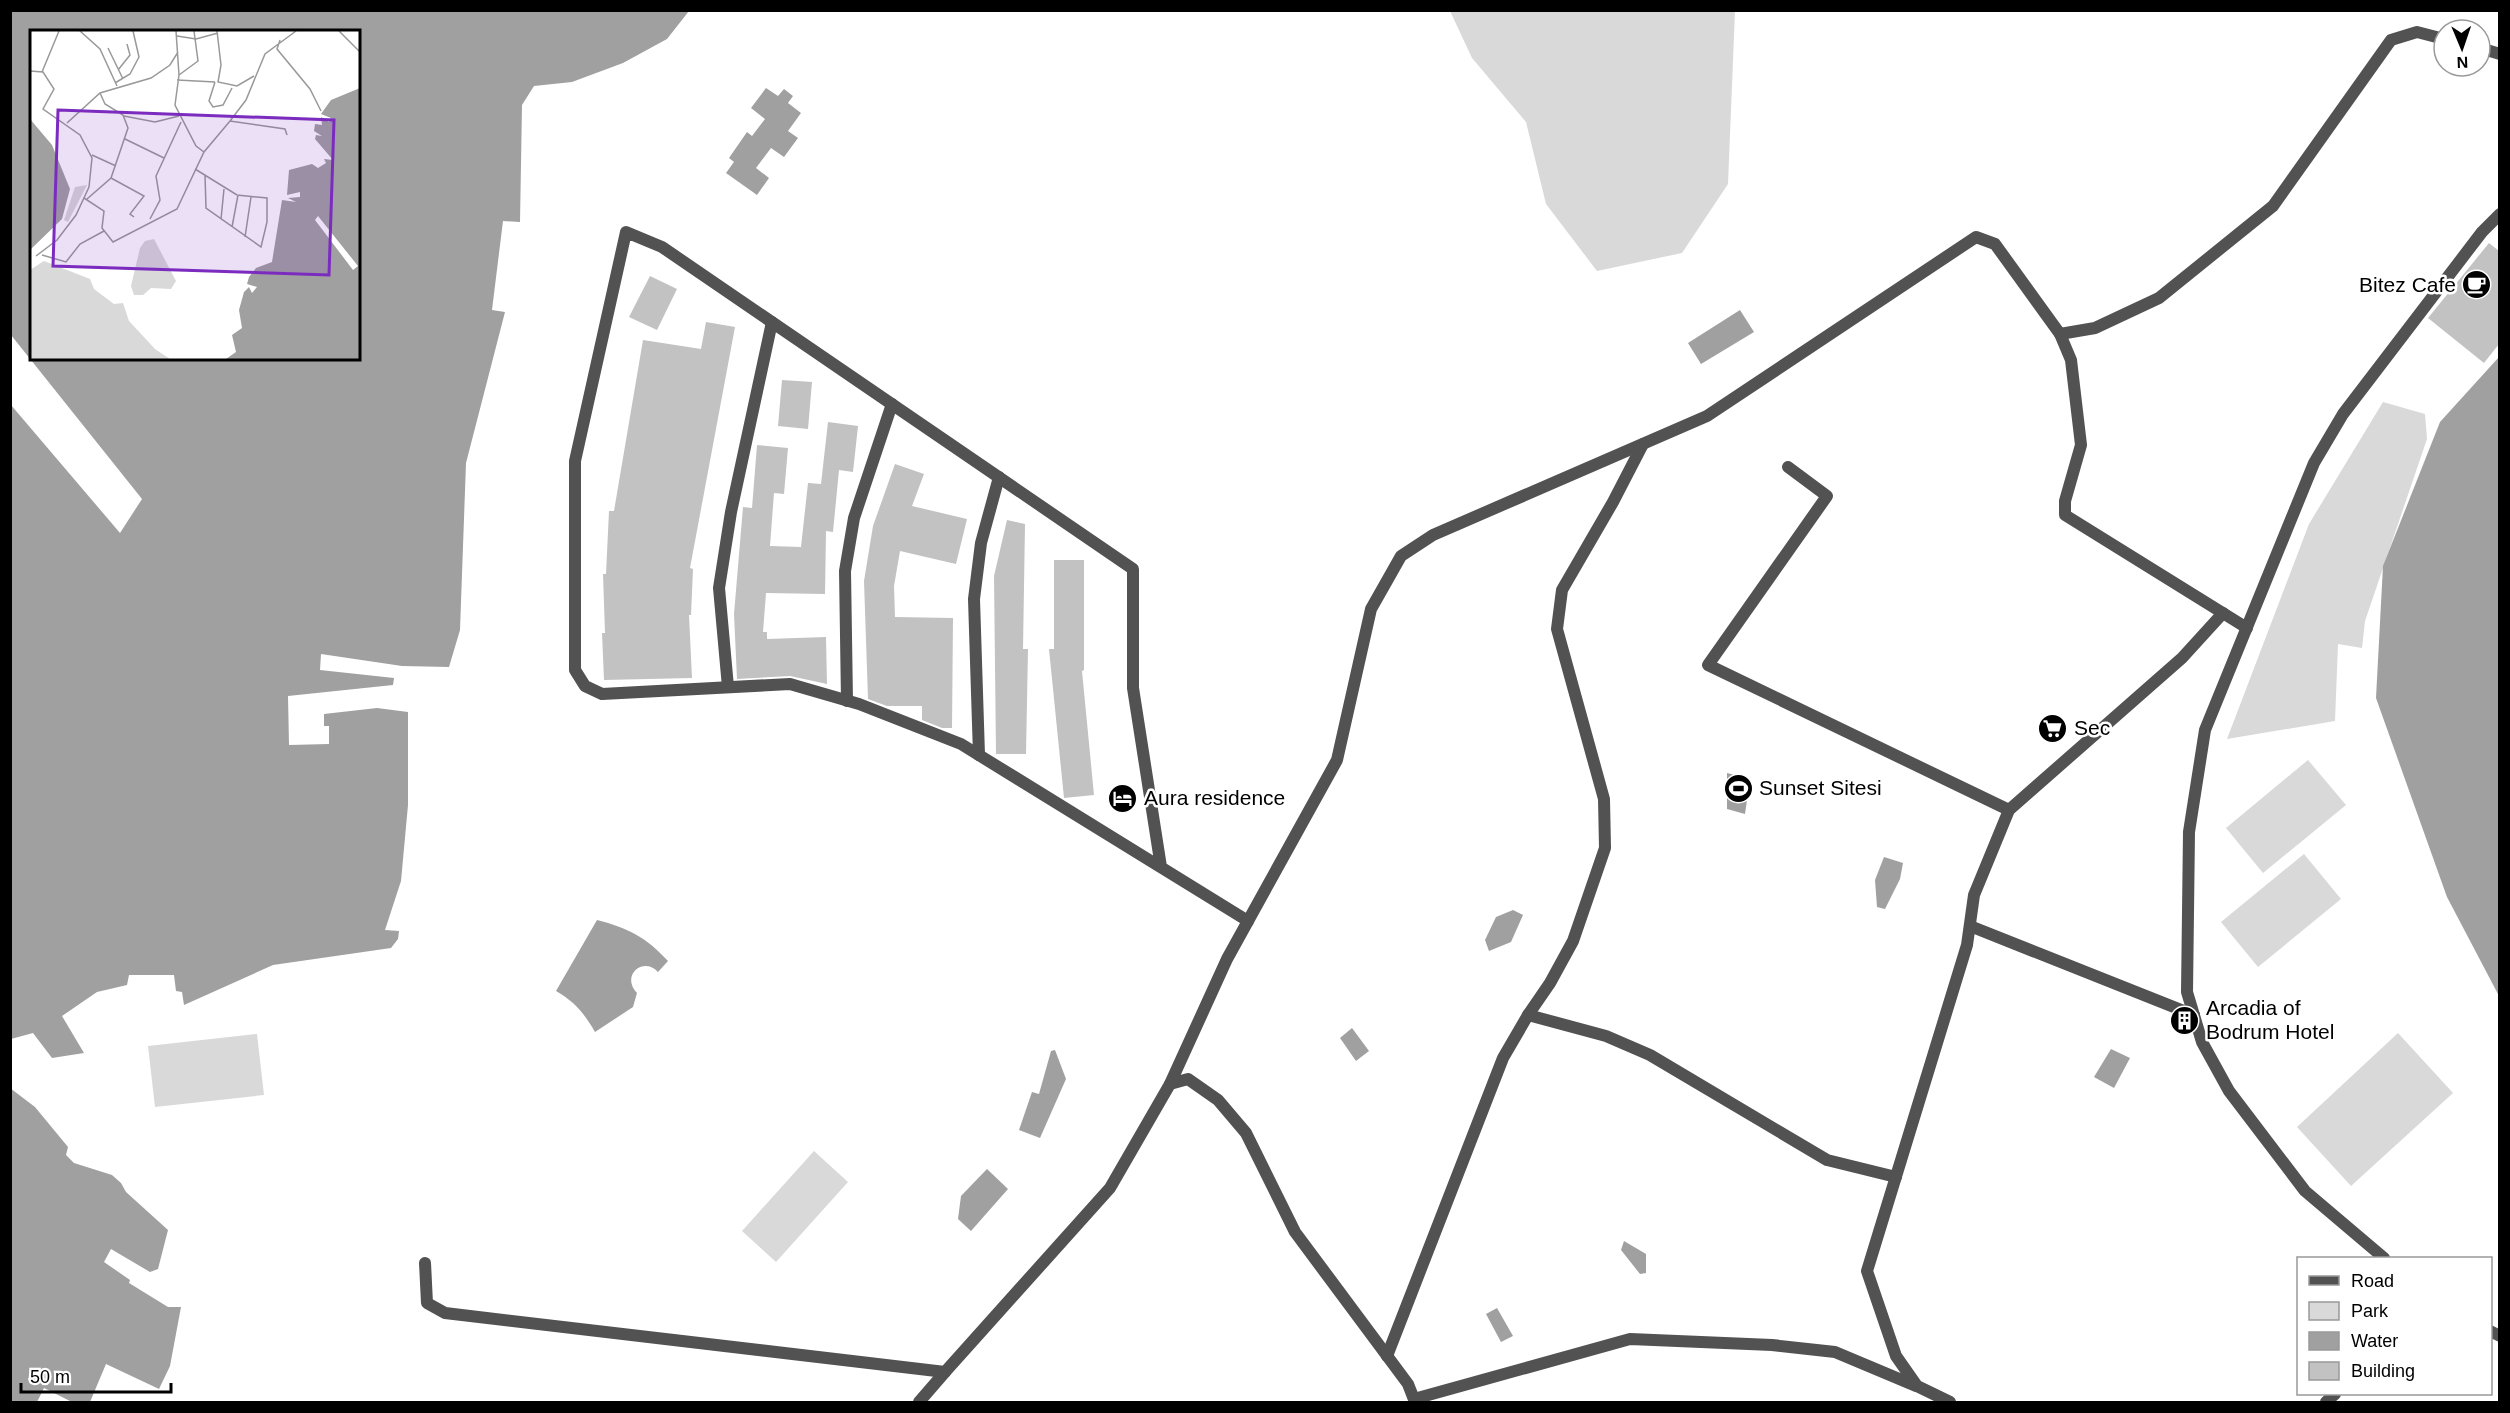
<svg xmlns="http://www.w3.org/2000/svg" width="2510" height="1413" font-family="Helvetica,sans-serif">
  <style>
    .green { fill: #d9d9d9 }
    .water { fill: #a0a0a0; fill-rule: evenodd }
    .pier { fill: #fff }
    .building { fill: #c2c2c2 }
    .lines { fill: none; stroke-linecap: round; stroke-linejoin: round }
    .minor { stroke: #525252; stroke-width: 12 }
    .labels { text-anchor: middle; stroke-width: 5; stroke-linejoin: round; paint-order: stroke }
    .poi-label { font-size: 21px; fill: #000; stroke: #fff; text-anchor: start }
    .inset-road { fill: none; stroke: #999; stroke-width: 1.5 }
    .view { fill: #7b2cbf; fill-opacity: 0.15; stroke: #7b2cbf; stroke-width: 3 }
    .inset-edge { fill: none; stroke: #000; stroke-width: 3 }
  </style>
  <rect width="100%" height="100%" fill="#fff"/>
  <g class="green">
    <path d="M1450,11H1735L1728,184L1682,253L1597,271L1546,204L1526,122L1472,58Z"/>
    <path d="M2383,402L2425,414L2427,439L2365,621L2362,648L2338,644L2335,721L2227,739L2309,524Z"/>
    <path d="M2308,760L2346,805L2263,873L2226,828Z"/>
    <path d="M2304,854L2341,899L2258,967L2221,922Z"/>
    <path d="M2398,1033L2453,1093L2351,1186L2297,1127Z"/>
    <path d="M257,1034L264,1095L155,1107L148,1046Z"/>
    <path d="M814,1151L848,1182L776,1262L742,1231Z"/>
  </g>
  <g class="water">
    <path d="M11,11H689L667,39L623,63L572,82L534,86L522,105L520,222L503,221L492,310L505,312L466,463L460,630L449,667L402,666L321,654L320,670L394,678L393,685L288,696L289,745L329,744V726H324V714L377,708L408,712V805L401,881L385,930L399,931L398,939L391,948L273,965L184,1005L182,992L176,991L174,975H129L127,985L97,992L62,1016L84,1053L52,1058L33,1033L11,1039ZM32,32H358V358H32Z"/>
    <path d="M766,88L778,96L784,89L793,96L788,103L801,113L788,131L798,138L784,157L771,148L756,168L769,178L757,195L726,173L734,162L729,158L747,132L752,136L765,119L751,108Z"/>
    <path d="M1740,310L1754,332L1701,364L1688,343Z"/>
    <path d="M2499,357V996L2447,897L2376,698L2383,566L2440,422Z"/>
    <path d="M1727,773L1750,779L1745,814L1727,809Z"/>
    <path d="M1884,857L1903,863L1900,879L1885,909L1877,907L1875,880Z"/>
    <path d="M1513,910L1523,915L1511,942L1489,951L1485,940L1496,917Z"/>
    <path d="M597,920C628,928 646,937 668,961L658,972C644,956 620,975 637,993L633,1007L595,1032C584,1013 575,1002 556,991Z"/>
    <path d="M1352,1028L1369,1051L1356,1061L1340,1038Z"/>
    <path d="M2111,1049L2130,1058L2114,1088L2094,1077Z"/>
    <path d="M1055,1050L1066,1079L1040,1138L1019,1130L1032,1092L1039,1094L1051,1051Z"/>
    <path d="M10,1088L35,1107L68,1147L66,1155L74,1163L112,1175L121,1183L126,1192L168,1230L158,1269L150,1272L111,1249L104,1262L130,1280L129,1283L168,1307H181L170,1366L159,1389L106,1364L90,1402H72L44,1388L37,1402H11Z"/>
    <path d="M987,1169L1008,1189L971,1231L958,1219L961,1196Z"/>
    <path d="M1624,1241L1646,1254V1273L1640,1274L1621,1250Z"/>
    <path d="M1497,1308L1513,1336L1501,1342L1486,1314Z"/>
  </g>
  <path class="pier" d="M11,335L142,499L120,533L11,405Z"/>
  <g class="building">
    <path d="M2489,243L2499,251V344L2484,363L2428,318Z"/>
    <path d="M650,276L677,289L657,330L629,317Z"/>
    <path d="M706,322L735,327L690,568L693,569L691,615H689L692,678L604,680L602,633H605L603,574H606L609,511H614L643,340L701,349Z"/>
    <path d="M782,380L812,382L808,429L778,426Z"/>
    <path d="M828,422L858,426L853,472L839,470L833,532L826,531L825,594L766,593L763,632H767V639L826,637L827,684L790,676L737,679L734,614L743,507L752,508L757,445L788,448L784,494L774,493L770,546L801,547L808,483L821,484Z"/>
    <path d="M895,464L924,474L912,506L967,519L956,564L900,551L894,586L895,617L953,618L952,728H942L922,720V706H887L868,699L864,581L873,526Z"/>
    <path d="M1007,520L1025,524L1023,649H1028L1026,754H996L994,576Z"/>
    <path d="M1054,560H1084V670L1082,671L1094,795L1064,798L1049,649H1054Z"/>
  </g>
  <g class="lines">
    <g class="minor">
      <path d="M2480,48L2500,54"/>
      <path d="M2060,334L2095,328L2159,298L2273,206L2391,40L2417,32L2444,39"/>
      <path d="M1788,467L1827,496L1708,665L2009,810"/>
      <path d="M728,687L719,588L731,512L772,322"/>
      <path d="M847,701L845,571L854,518L892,404"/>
      <path d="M979,755L974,599L981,543L999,477"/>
      <path d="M1161,867L1133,688V569L662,247L626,232L575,461V670L585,686L602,694L790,684L859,704L961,744L1248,921"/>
      <path d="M1970,926L2194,1015"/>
      <path d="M1528,1015L1606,1036L1650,1055L1827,1160L1896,1177"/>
      <path d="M1170,1084L1188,1079L1218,1100L1246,1133L1295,1232L1408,1384L1415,1402"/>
      <path d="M2384,1258L2305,1191L2229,1091L2202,1042L2187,992L2189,832L2205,730L2314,463L2343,414L2482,232L2500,214"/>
      <path d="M425,1263L427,1303L445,1313L945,1372L1110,1188L1170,1084L1227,959L1337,760L1371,609L1401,556L1433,535L1707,416L1976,237L1995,244L2060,334L2071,360L2081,445L2065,501V515L2247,628"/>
      <path d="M2490,1331L2500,1336"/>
      <path d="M1387,1356L1503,1058L1528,1015L1550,983L1573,941L1605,848L1604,799L1557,629L1562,590L1613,502L1643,444"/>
      <path d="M1414,1399L1630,1339L1772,1345L1835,1352L1916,1386"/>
      <path d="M919,1402L945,1372"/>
      <path d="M1950,1402L1917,1386L1896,1356L1867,1271L1967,945L1974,895L2009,810L2182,658L2223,613"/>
      <path d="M2326,1402L2335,1394"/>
    </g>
  </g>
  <defs>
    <symbol id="cafe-disc" viewBox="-11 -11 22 22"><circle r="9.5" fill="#000" stroke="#fff"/><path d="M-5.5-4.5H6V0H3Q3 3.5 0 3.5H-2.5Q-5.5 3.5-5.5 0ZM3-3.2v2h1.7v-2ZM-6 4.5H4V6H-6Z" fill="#fff"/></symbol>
    <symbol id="supermarket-disc" viewBox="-11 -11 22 22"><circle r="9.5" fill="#000" stroke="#fff"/><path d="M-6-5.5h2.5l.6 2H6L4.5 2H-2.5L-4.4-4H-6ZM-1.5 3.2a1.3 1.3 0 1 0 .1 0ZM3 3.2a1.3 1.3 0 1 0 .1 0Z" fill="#fff"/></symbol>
    <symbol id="stadium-disc" viewBox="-11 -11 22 22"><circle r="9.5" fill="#000" stroke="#fff"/><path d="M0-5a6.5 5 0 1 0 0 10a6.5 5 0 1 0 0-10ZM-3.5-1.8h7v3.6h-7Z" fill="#fff"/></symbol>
    <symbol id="hotel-disc" viewBox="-11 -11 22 22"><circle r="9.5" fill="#000" stroke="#fff"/><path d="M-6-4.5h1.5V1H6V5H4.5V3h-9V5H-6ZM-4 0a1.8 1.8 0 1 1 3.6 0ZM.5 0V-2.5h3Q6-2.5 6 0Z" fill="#fff"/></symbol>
    <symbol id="building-disc" viewBox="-11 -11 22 22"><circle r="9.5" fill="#000" stroke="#fff"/><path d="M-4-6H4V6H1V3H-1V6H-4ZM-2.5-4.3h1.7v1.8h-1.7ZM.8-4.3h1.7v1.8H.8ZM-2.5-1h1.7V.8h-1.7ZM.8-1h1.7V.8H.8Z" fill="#fff"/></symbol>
  </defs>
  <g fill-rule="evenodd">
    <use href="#cafe-disc" x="2460" y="268" width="33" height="33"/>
    <use href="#supermarket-disc" x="2036" y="712" width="33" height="33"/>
    <use href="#stadium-disc" x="1722" y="772" width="33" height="33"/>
    <use href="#hotel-disc" x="1106" y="782" width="33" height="33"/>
    <use href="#building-disc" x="2168" y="1004" width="33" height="33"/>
  </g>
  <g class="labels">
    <g class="poi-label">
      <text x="2456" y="292" text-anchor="end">Bitez Cafe</text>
      <text x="2074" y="735">Sec</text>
      <text x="1759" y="795">Sunset Sitesi</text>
      <text x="1144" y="805">Aura residence</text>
      <text x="2206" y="1015">Arcadia of<tspan x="2206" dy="24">Bodrum Hotel</tspan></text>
    </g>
  </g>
  <g transform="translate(30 30)">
    <rect width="330" height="330" fill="#fff"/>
    <path d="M57,155L38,192L34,190L45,157ZM124,209L146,251L141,259L121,258L113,265H104L101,256L110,218L115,211ZM14,231L60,249L64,259L84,274L93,273L99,291L125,319L140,329H0V240Z" fill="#d9d9d9"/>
    <path d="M330,58V329H196L206,322L202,305L212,298L209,280L214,262L219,257L222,263L227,257L217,254L219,247L226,238L242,232L252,170L266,172L258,168L270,167V162L257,165L259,140L282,134L288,138L296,133L294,129L303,130L285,109L286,105L292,106L284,101L285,94L292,95L291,87L299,92L301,88L291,84L301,70ZM0,89L22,115L40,159L32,189L0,220Z" fill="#a0a0a0"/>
    <path d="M288,186L328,236L323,240L285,190Z" fill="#fff"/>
    <path class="inset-road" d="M50,1L70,19L87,56M146,1L149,45L145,75L166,116L174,122M187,1L191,35L188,52L207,56L224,46M309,1L330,22M147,6L166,9L188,3M250,10L247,19L280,59L291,81M78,18L93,49M88,40L100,25L97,14M0,41L13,42L24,59L13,79L50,105L62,128L59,157L46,185L27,210L6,226M12,42L29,1M149,45L168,31L164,1M147,50L185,52M185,52L179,71L183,77L193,75L202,58M85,53L100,44L109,27L103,1M94,86L125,92L149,86M200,91L216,70L235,24L266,1M37,93L70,63L121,48L140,35L148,22M95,109L134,128M62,125L86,136M165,139L207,165L237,168V192L231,217L176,178L175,145M81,148L114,166L100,184L104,187M54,168L74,181L72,198L83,212L147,179L174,122L200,91L255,99L257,105M57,169L81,148L98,98L93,85L75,74L70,63M120,189L130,170L126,146L151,92M191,189L194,159M202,197L208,165M215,207L221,167M12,225L36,232L50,214L74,201"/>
    <path class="view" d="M28,80L304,90L299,245L23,236Z"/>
    <rect width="330" height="330" class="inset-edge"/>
  </g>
  <rect width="2510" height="1413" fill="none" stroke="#000000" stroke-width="24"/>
  <rect x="2297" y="1257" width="195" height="138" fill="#ffffff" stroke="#999999" stroke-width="1.5"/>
  <rect x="2309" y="1276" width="30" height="9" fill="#525252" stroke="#999999" stroke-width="1.5"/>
  <text x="2351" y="1287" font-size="18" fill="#000000">Road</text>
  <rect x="2309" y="1302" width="30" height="18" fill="#d9d9d9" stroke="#999999" stroke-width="1.5"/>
  <text x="2351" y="1317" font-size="18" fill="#000000">Park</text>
  <rect x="2309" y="1332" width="30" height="18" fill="#a0a0a0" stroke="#999999" stroke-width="1.5"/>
  <text x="2351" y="1347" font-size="18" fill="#000000">Water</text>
  <rect x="2309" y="1362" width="30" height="18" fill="#c2c2c2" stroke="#999999" stroke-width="1.5"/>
  <text x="2351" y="1377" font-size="18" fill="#000000">Building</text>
  <g transform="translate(2462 48) rotate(178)"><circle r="28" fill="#ffffff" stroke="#999999" stroke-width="1.5"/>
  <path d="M0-4.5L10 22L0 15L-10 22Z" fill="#000000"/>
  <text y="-9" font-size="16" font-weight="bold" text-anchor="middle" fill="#000000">N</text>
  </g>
  <path d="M21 1383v9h150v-9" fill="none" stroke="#000000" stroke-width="3"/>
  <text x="30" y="1383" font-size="18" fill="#000000" stroke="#ffffff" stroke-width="4.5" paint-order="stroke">50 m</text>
</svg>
